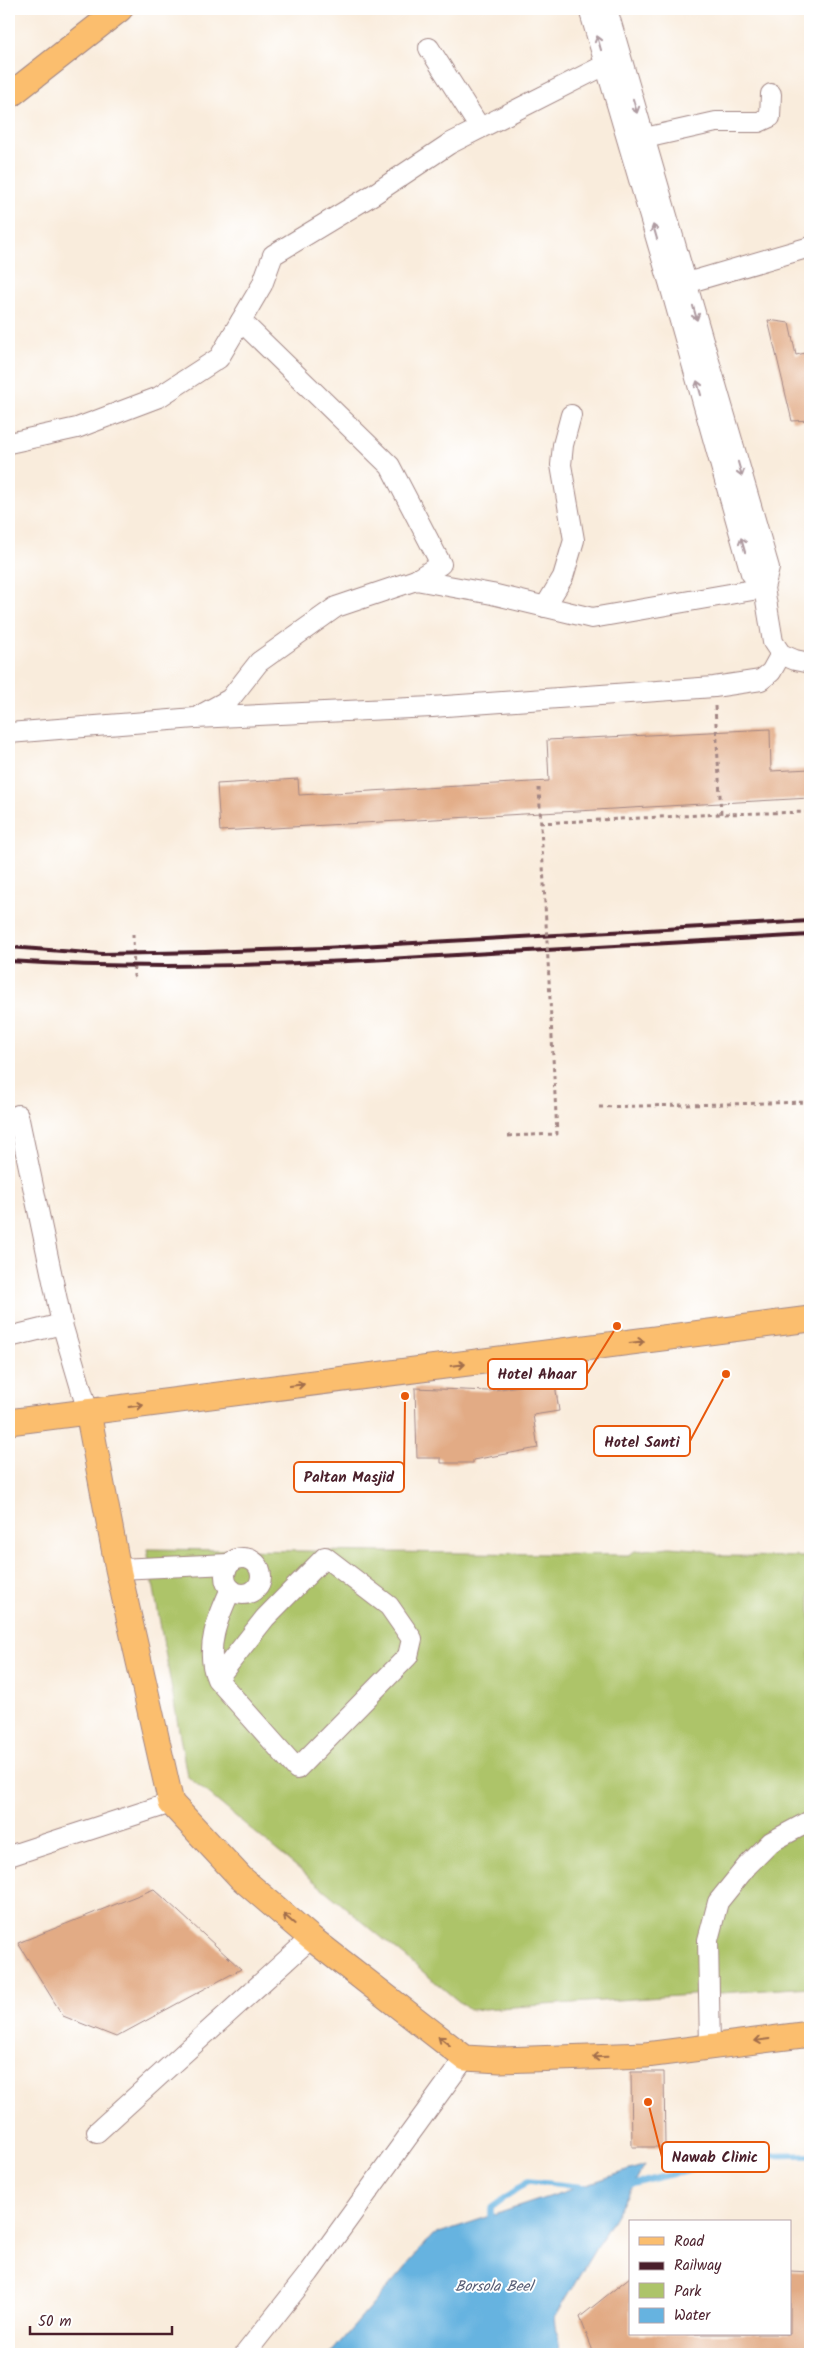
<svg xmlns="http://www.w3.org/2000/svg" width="819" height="2363" font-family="Kalam,sans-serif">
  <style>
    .green { fill: #adc469; stroke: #7c724a }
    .water { fill: #66b3e0; stroke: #586986 }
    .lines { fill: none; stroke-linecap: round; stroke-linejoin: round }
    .stream { stroke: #66b3e0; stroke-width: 5.5 }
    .building { fill: #e2ab85 }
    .minor-casing { stroke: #a28684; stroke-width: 22 }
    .major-casing { stroke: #a28684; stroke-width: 27 }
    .path { stroke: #a28684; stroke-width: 3; stroke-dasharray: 4 4; stroke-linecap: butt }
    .minor { stroke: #fff; stroke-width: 20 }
    .major { stroke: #fbbe6e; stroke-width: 25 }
    .rail { stroke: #4a1f2b; stroke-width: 4 }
    .path-bridge { stroke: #a28684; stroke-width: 3; stroke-dasharray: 4 4; stroke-linecap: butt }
    .oneway { stroke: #ae9aa0 }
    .oneway2 { stroke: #a26e4c }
    .labels { text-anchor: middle; stroke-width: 4; stroke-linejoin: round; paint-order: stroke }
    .water-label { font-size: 15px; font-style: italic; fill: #555a73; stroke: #fff }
    .leader { fill: none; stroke: #e8590c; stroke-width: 2 }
    .callout-dot { fill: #e8590c; stroke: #fff; stroke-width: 2 }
    .callout { fill: #fff; stroke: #e8590c; stroke-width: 2 }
    .callout-label { font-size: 15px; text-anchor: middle; font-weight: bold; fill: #4a1f2b }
  </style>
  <rect width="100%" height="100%" fill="#fff"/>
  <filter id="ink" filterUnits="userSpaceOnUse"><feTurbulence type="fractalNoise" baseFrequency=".02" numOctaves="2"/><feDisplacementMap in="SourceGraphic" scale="10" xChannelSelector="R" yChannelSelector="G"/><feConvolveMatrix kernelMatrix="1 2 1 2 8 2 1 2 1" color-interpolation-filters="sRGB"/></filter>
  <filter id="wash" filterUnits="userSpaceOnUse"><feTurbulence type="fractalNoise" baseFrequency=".0096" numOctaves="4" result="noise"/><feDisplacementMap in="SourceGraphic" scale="20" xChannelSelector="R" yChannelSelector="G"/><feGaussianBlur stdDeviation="1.12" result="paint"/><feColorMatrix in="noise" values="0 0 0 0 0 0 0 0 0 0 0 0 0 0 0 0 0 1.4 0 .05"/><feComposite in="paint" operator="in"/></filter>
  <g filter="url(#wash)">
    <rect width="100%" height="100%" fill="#f9ecdc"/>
    <path class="green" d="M669,1547L697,1549L724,1556L810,1557V1987L469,2010L187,1776L147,1549L628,1555L635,1551Z"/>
    <path class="water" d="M645,2165L555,2317L560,2354H330L433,2235Z"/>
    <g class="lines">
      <g class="stream">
        <path d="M626,2186L745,2156L810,2155"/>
        <path d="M491,2221V2208L528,2181L585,2187"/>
      </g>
    </g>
    <g id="blocks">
      <g class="building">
        <path d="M768,320L789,323L796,355L810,352V420L792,421Z"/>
        <path d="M770,729L771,771L810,769V798L220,831L217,784L298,779L299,795L549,781L547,740Z"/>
        <path d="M538,1383L539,1386L555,1384L559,1411L533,1415L538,1448L473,1460V1463H441V1458H417L415,1388L488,1391Z"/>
        <path d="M154,1889L241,1969L116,2037L63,2016L18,1943Z"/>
        <path d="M631,2072H664L665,2147H632Z"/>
        <path d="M790,2271L810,2272V2354H594L580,2317L630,2277V2334H790Z"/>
      </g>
    </g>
  </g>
  <g filter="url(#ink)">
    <use href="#blocks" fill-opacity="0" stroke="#a28684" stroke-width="1"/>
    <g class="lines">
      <defs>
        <g id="minor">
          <path d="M589,9L669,282L751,573L764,588"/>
          <path d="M607,9L769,568L764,588L773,642L781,654L795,660L810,663"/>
          <path d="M429,48L480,128"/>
          <path d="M645,138L716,122H759L770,117L771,94"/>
          <path d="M673,287L810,247"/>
          <path d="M241,321L390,466L441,564L416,580"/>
          <path d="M9,443L77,428L159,397L219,358L262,285L273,255L374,194L449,144L605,65"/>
          <path d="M545,607L563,577L574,540L561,465L563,445L571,415"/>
          <path d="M199,716L230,699L259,662L336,607L416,580L492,594L592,618L764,588"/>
          <path d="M9,733L195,718L432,707L714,687L761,680L771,672L781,654"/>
          <path d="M18,1115L62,1324L88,1412"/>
          <path d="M9,1337L62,1324"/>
          <circle cx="243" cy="1576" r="18"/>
          <path d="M118,1569L229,1564"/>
          <path d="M217,1679L265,1618L325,1557L389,1606L412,1639L408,1656L297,1769L217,1679C204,1649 218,1617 231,1589"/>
          <path d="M9,1856L171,1803"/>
          <path d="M710,2048L708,1940L718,1902L747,1866L771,1842L810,1821"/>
          <path d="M97,2132L311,1938"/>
          <path d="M245,2354L309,2273L465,2058"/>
        </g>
        <g id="major">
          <path d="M9,96L120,9"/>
          <path d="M88,1412L118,1569L171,1803L241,1878L311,1938L465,2058L500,2060L646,2055L810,2034"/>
          <path d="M9,1422L810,1319"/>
        </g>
      </defs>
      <use href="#minor" class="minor-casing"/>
      <use href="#major" class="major-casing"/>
      <g class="path">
        <path d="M715,706L721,814L810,812"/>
        <path d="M540,823L721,814"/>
        <path d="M133,934L134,976L137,980"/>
        <path d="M599,1107L810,1102"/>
      </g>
      <use href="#minor" class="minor"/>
      <use href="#major" class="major"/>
      <g class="rail">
        <path d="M9,947L102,954L205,952L324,948L810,921"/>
        <path d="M9,961C158,971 307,964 456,955C574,948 692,942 810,935"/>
      </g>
      <path class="path-bridge" d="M508,1136L557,1134L539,788"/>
    </g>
    <defs><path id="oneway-shaft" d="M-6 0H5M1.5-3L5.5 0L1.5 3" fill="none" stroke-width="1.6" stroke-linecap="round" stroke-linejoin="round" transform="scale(1.25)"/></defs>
    <g class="oneway">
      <use href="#oneway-shaft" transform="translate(599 43) rotate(-106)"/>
      <use href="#oneway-shaft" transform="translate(635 106) rotate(74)"/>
      <use href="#oneway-shaft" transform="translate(655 232) rotate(-106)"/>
      <use href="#oneway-shaft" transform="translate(695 313) rotate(74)"/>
      <use href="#oneway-shaft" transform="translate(699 388) rotate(-106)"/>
      <use href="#oneway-shaft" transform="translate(740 469) rotate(74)"/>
      <use href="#oneway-shaft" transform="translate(743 545) rotate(-106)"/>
    </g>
    <g class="oneway2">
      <use href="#oneway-shaft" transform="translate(637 1342) rotate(-7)"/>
      <use href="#oneway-shaft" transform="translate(458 1365) rotate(-7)"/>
      <use href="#oneway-shaft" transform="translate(297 1385) rotate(-7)"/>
      <use href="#oneway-shaft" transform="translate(136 1406) rotate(-7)"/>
      <use href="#oneway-shaft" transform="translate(289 1919) rotate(-139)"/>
      <use href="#oneway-shaft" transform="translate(762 2040) rotate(172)"/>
      <use href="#oneway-shaft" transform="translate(444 2041) rotate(-142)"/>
      <use href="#oneway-shaft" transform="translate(600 2057) rotate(178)"/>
    </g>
  </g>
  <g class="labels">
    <g class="water-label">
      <text x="494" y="2291">Borsola Beel</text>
    </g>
  </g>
  <path class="leader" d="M617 1326L587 1374M726 1374L690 1441M405 1396L404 1477M648 2102L662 2157"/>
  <g class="callout-dot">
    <circle cx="617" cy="1326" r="5"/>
    <circle cx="726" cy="1374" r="5"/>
    <circle cx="405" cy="1396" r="5"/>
    <circle cx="648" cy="2102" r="5"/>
  </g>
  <g class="callout">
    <rect x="488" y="1359" width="99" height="30" rx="5"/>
    <rect x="594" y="1426" width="96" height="30" rx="5"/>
    <rect x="294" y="1462" width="110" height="30" rx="5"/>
    <rect x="662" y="2142" width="107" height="30" rx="5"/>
  </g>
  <g class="callout-label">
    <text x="537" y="1379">Hotel Ahaar</text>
    <text x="642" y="1447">Hotel Santi</text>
    <text x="349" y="1482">Paltan Masjid</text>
    <text x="715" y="2162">Nawab Clinic</text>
  </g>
  <rect width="819" height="2363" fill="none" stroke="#fff" stroke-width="30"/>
  <rect x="629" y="2220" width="162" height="115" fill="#ffffff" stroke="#b7a5aa"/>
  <rect x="639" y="2237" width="25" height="8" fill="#fbbe6e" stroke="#b7a5aa"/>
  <text x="674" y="2246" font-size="15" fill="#4a1f2b">Road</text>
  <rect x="639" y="2262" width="25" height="8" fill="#4a1f2b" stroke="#b7a5aa"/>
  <text x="674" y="2270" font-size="15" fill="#4a1f2b">Railway</text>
  <rect x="639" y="2283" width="25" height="15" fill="#adc469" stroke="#b7a5aa"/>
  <text x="674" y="2296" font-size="15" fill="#4a1f2b">Park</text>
  <rect x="639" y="2308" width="25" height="15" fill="#66b3e0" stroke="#b7a5aa"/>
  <text x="674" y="2320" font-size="15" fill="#4a1f2b">Water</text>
  <path d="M30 2326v8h142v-8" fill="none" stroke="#4a1f2b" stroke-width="2.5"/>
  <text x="38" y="2326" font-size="15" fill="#4a1f2b" stroke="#ffffff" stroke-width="4" paint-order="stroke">50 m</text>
</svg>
